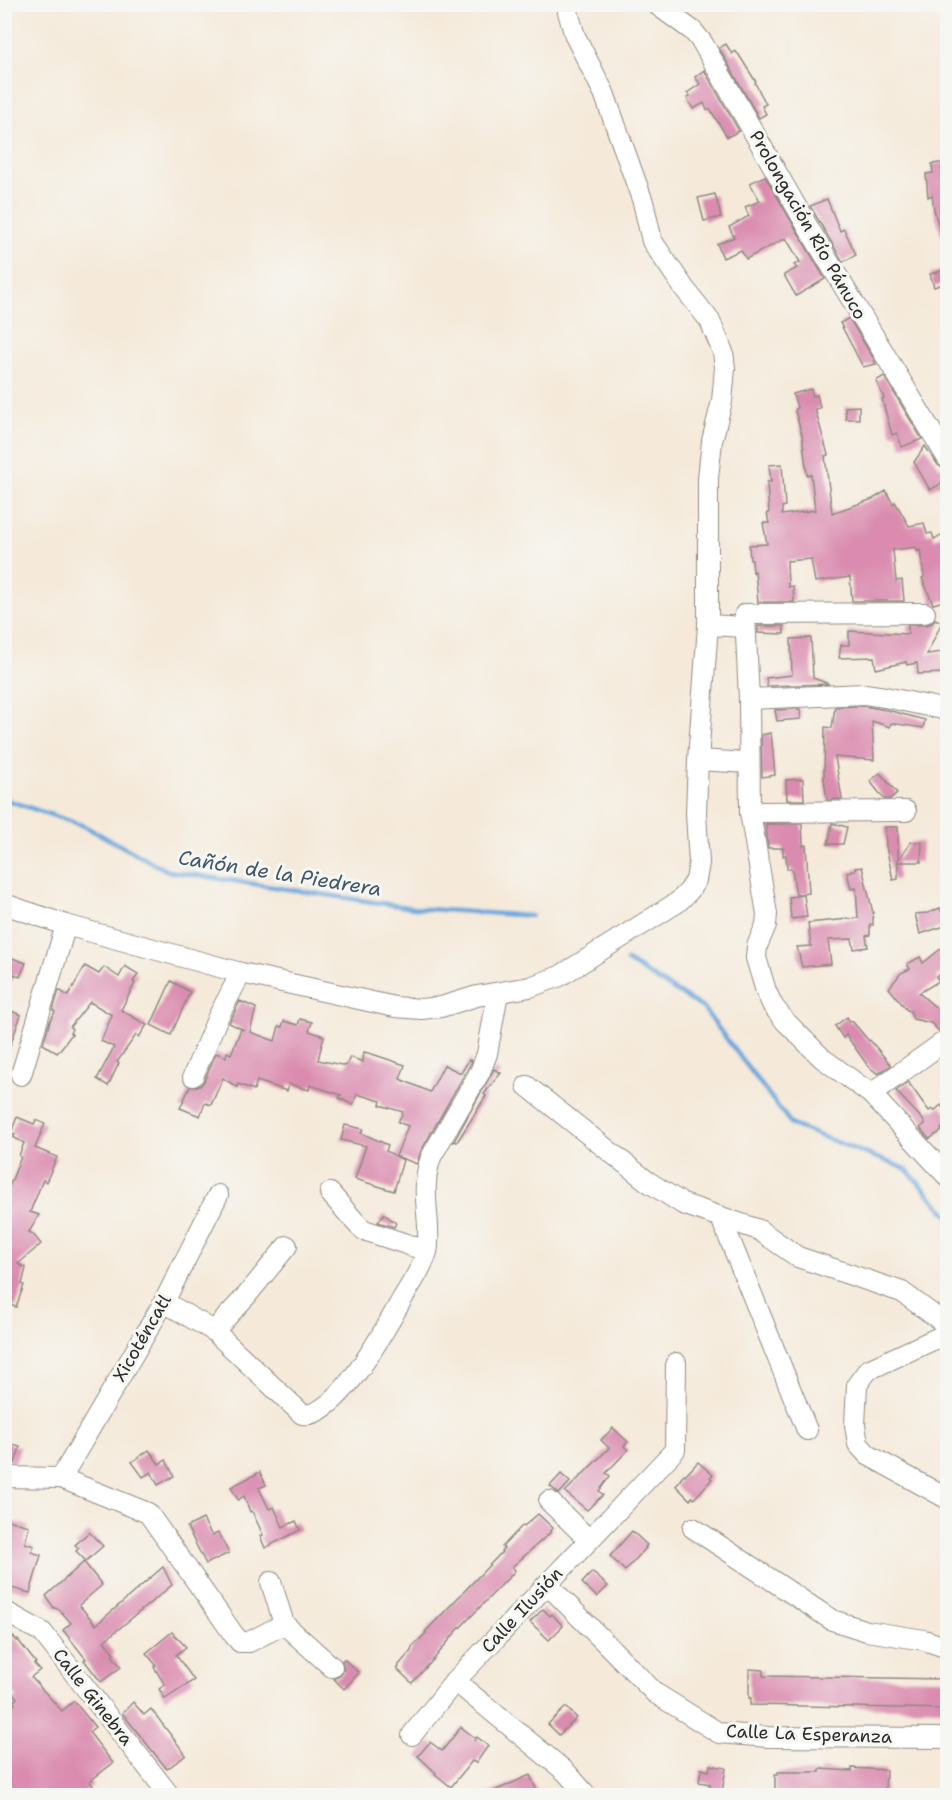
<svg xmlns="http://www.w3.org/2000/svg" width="952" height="1800" font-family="'Shantell Sans',sans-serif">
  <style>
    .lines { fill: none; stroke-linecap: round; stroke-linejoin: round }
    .stream { stroke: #69a6db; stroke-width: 4.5 }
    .building { fill: #da8baf }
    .minor-casing { stroke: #908a82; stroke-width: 22 }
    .minor { stroke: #fff; stroke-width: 20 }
    .labels { text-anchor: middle; stroke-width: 6; stroke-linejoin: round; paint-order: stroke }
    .street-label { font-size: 18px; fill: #2b2b2b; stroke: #f6f6f2 }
    .water-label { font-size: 20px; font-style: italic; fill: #415669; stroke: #f6f6f2 }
  </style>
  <rect width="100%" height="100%" fill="#f6f6f2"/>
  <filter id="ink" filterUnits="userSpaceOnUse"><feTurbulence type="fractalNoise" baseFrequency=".0167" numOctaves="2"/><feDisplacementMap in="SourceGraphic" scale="12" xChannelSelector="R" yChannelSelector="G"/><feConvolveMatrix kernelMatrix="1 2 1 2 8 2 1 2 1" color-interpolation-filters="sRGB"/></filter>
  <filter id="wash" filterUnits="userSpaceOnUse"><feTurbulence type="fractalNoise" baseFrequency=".008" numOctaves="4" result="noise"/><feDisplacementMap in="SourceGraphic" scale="24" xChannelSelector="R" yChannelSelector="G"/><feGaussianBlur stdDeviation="1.35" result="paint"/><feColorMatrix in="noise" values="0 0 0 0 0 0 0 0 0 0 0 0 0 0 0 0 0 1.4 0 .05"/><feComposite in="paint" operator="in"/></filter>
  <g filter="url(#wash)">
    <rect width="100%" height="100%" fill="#f5eada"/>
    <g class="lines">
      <g class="stream">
        <path d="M4,799L84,826L168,871L413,908L531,916"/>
        <path d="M627,961L703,1008L792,1125L906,1169L948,1215"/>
      </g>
    </g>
    <g id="blocks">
      <g class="building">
        <path d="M726,44L732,54L735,51L739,55L756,82L755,83L766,104L762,106L766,114L759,118L719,48Z"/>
        <path d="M704,70L739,131L727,137L710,109L707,110L704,103L693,109L687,98L690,96L687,93L700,84L695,77Z"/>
        <path d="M948,162V243L944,244L934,210L932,195L928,197L926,174L933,173L932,164Z"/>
        <path d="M765,176L825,279L796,296L784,275L797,268L794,265L800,262L786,238L746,259L741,250L723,258L718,246L717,244L734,237L729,227L749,216L745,207L760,201L750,183Z"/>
        <path d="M715,194L721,217L704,221L698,198Z"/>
        <path d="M827,199L840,231L844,229L856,255L843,262L810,206Z"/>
        <path d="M948,269V282L934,287L930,274Z"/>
        <path d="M849,318L872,356L876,364L863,367L840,323Z"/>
        <path d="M884,376L922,439L902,447L897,433L892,435L882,399L884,398L876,381Z"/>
        <path d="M811,389L813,396L817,395L820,408L815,409L828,455L825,456L832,513L873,499L886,491L893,504L895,502L909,526L924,523L927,534L932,533L934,539L948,533V548L945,549L948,571V600L933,604L922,578L924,577L920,550L917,551L916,547L893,550L896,581L902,580L904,601H852L850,577L815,582L811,559L787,561L788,587L793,586L794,602H758L755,571L753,572L752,560H750L749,545L767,544L763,523H769L767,513H769L767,482H771L769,465L782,464L785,506L782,507V515L815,510L811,474L807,475L802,435L795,411L797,407L793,394Z"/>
        <path d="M859,406V419H846L845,407Z"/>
        <path d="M925,446L938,465L945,470L948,475V480L930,490L914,462Z"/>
        <path d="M935,619L942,622L927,654L942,652L943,661L948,660V673L918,674L917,663L907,665L906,662L876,669L874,657L839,658L841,645H849V631L908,634V625H926L932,623Z"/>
        <path d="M758,626H784V634L758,633Z"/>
        <path d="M811,638L813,678L829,684L767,686L766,678L792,675L791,639Z"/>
        <path d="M864,706L887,710L925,720L923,728L891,723L890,727L872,721L874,760L835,757L842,799L827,800L824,779L825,727L832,728L835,707Z"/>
        <path d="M800,709L801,719L777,721L775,710Z"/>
        <path d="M771,733L775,775L762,777L761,735Z"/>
        <path d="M880,773L897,793L890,799H884L870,781Z"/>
        <path d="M803,779L804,800H787L786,780Z"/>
        <path d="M832,823L847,827L843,844H828Z"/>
        <path d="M766,824H802L803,846L806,845L809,893L796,895L792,869H787L786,855L783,856V848H768Z"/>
        <path d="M885,827H898V860L911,842H922L921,862H898V879L893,880L886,846Z"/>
        <path d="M862,867L873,913V925L870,924V935L866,936L868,947L854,949L852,939L828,940L831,964L802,967L797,947L811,946L808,923L858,918L856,888L851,889L847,872L855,870V868Z"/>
        <path d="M804,895L807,917L791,919L789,897Z"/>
        <path d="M940,908L948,925L920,934L915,914L928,913Z"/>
        <path d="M948,943V969L936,977L939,981L919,993L948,1018V1027L939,1031L931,1023L913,1019L910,1011L907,1010L889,988L901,973L910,969L907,964L920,957L923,963Z"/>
        <path d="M4,955L26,963L20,977L14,974L4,995Z"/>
        <path d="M85,966L99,974L104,967L119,977L125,966L138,974L133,982L135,983L121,1010L147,1025L139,1037L136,1035L117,1062L119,1063L108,1086L97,1079L114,1047L101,1041L112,1015L90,1002L70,1027L72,1029L70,1033L72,1034L59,1051L57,1053L43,1044L50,1021L55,1012L53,1010L59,990L68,996Z"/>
        <path d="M171,981L190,992L171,1035L151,1025Z"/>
        <path d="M240,1001L256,1008L250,1032L275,1041L279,1026L282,1027L284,1021L298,1025L300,1019L312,1022L309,1031L324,1036L318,1060L346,1066L350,1057L363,1062L364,1052L372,1054L405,1065L400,1079L430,1092L444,1065L461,1073L469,1060L472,1061L421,1151L417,1164L396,1156L408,1126L398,1122L403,1112L380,1105L381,1101L357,1094L353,1105L339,1098L341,1095L310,1085L309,1090L289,1084L287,1091L257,1081L254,1090L238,1084L237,1087L223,1078L211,1105L205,1103L200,1116L180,1108L190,1087L200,1086L204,1081L216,1053L226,1057L227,1052L231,1054L241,1029L244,1030L229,1023Z"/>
        <path d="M4,1008L21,1015L6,1057L4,1056Z"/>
        <path d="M847,1017L850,1022L852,1021L869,1041L870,1040L891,1065L878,1074L868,1066L846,1035L843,1038L835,1026Z"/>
        <path d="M494,1069L501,1073L484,1094L486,1096L457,1142L454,1141L453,1143Z"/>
        <path d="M908,1082L929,1111L932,1109L934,1111L941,1105L948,1115V1124L941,1129L942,1131L929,1139L920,1128L925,1124L923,1120L896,1091Z"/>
        <path d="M17,1117L34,1124L36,1120L45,1124L35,1148L57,1157L46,1182L43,1180L30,1212L39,1215L29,1232L33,1234L41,1244L18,1264L26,1268L22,1284L24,1285L16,1307L4,1303V1203L9,1193L7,1192L21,1157L19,1156L24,1143L13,1137L15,1135L11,1133Z"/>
        <path d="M345,1125L363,1129L361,1133L388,1145L386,1151L403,1160L394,1191L355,1179L366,1146L341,1140Z"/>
        <path d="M384,1214L396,1223L394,1227L378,1222Z"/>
        <path d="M613,1428L628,1442L624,1446L628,1450L606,1473L610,1476L599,1491L603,1495L587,1510L565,1492L609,1448L601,1440Z"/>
        <path d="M4,1442L20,1447L15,1463L4,1459Z"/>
        <path d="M149,1450L159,1464L166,1460L174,1476L158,1485L151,1472L143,1477L132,1462Z"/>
        <path d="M698,1462L713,1475L710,1477L712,1479L694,1499L692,1497L690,1500L676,1486L684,1474L685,1476Z"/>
        <path d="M260,1472L266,1485L259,1488L269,1509L274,1507L283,1527L296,1521L300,1530L265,1548L260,1536L263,1535L252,1511L250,1512L244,1496L238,1500L231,1487Z"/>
        <path d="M561,1474L570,1482L559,1494L550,1486Z"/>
        <path d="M538,1514L553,1528L550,1531L551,1532L512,1567L515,1570L513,1573L455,1633L434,1659L412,1683L397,1669L399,1667L398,1666L411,1651L412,1647L426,1633L425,1632L502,1552L501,1551L504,1548L502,1547L523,1525L524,1526Z"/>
        <path d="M4,1519L29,1526L25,1543L34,1546L31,1552L41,1555L30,1593L4,1586Z"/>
        <path d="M203,1519L212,1536L218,1533L229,1553L206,1564L187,1527Z"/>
        <path d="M632,1531L647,1545L645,1547L646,1548L625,1571L610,1556Z"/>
        <path d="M89,1532L103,1546L86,1561L76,1551L79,1548L75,1545Z"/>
        <path d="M84,1562L102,1585L79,1605L96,1625L163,1567L172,1585L104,1641L114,1653L112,1655L121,1667L101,1682L84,1660L86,1659L63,1630L71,1623L59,1609L54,1608L46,1596Z"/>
        <path d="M592,1572L608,1586L597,1597L582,1583Z"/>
        <path d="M543,1609L550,1616L552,1614L563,1626L549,1640L530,1622Z"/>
        <path d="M4,1627L17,1641L18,1640L36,1663L34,1664L40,1670L31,1677L62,1711L74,1701L95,1727L89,1732L113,1763L90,1781L93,1786L80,1796H10L4,1788V1776L8,1773L4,1769V1715L15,1704L13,1702L17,1698L4,1682Z"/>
        <path d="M172,1632L186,1647L176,1655L194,1680L165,1699L159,1689L165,1685L154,1667L156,1665L146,1653Z"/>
        <path d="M344,1659L359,1673L344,1689L334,1679L341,1675L344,1669L342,1661Z"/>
        <path d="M749,1669L763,1670V1676L944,1679V1688L948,1687V1709L750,1705L751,1698H749Z"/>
        <path d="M133,1702L144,1715L151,1709L186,1755L167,1769L122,1713Z"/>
        <path d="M566,1707L577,1718L559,1735L548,1724Z"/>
        <path d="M461,1727L475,1738L474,1741L477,1737L488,1746L476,1763L472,1761L451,1787L435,1774L436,1773L418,1756L430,1742L442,1751Z"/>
        <path d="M710,1765L726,1768L722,1792L710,1788V1784L699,1782L701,1769L709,1771Z"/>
        <path d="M852,1768L886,1770L885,1796H775V1775H778V1772H820V1769L852,1771Z"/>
        <path d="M530,1775L539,1796H483Z"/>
      </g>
    </g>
  </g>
  <g filter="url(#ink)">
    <use href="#blocks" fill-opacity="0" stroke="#908a82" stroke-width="1.5"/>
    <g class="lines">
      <defs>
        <g id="minor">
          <path d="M656,4L693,31L702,42L809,229L948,459"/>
          <path d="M925,613L745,614L749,699L750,812L767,914L766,925L757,946L756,958L766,991L773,1006L785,1021L822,1058L871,1094L948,1177"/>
          <path d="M708,625L745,627"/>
          <path d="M749,699L865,694L885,697L942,709"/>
          <path d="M698,760L749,763"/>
          <path d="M750,812L906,811"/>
          <path d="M4,904L66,925L241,973L395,1007L421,1009L441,1007L477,996L530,987L560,976L678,902L689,891L696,880L699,863L696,813L698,760L708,625V478L712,441L722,401L725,368L723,352L710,321L684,288L652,241L643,202L604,93L575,36L568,12L570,4"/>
          <path d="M21,1075L66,925"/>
          <path d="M193,1076L218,1017L241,973"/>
          <path d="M527,1086L647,1181L683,1204L759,1230L798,1257L902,1292L948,1326"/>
          <path d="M871,1094L948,1039"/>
          <path d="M330,1193L358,1225L364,1230L427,1251"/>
          <path d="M721,1218L807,1430"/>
          <path d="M164,1302L214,1331L302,1414C336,1421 387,1326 401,1301C410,1285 422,1269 427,1252C429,1243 428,1234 428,1225C426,1201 423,1180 431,1157L480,1072L487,1054L498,993"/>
          <path d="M214,1331L247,1295L287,1246"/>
          <path d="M948,1333L868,1370L857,1385L855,1425L858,1444L868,1455L948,1499"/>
          <path d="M4,1477L61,1478L148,1513L234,1635L240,1642H249L284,1624"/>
          <path d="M61,1478L164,1302L218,1195"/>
          <path d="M549,1501L589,1540"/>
          <path d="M693,1528L832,1620L867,1631L924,1640L948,1648"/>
          <path d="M271,1582L284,1624L332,1667"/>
          <path d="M547,1584L655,1693L719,1733L768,1737L948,1738"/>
          <path d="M4,1611L42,1632L170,1796"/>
          <path d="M455,1681L566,1772L587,1796"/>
          <path d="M412,1735L455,1681L675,1450L676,1363"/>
        </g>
      </defs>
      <use href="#minor" class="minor-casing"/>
      <use href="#minor" class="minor"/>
    </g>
  </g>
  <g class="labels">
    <g class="street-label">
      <text transform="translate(808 225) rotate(60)" y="6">Prolongación Río Pánuco</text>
      <text transform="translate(142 1338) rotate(-60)" y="6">Xicoténcatl</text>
      <text transform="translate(522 1610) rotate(-47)" y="6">Calle Ilusión</text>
      <text transform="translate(93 1697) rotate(52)" y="6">Calle Ginebra</text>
      <text transform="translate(809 1734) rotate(2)" y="6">Calle La Esperanza</text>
    </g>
    <g class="water-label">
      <text transform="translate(280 873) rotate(9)" y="7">Cañón de la Piedrera</text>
    </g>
  </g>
  <rect width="952" height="1800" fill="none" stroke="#f6f6f2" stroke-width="24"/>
</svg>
